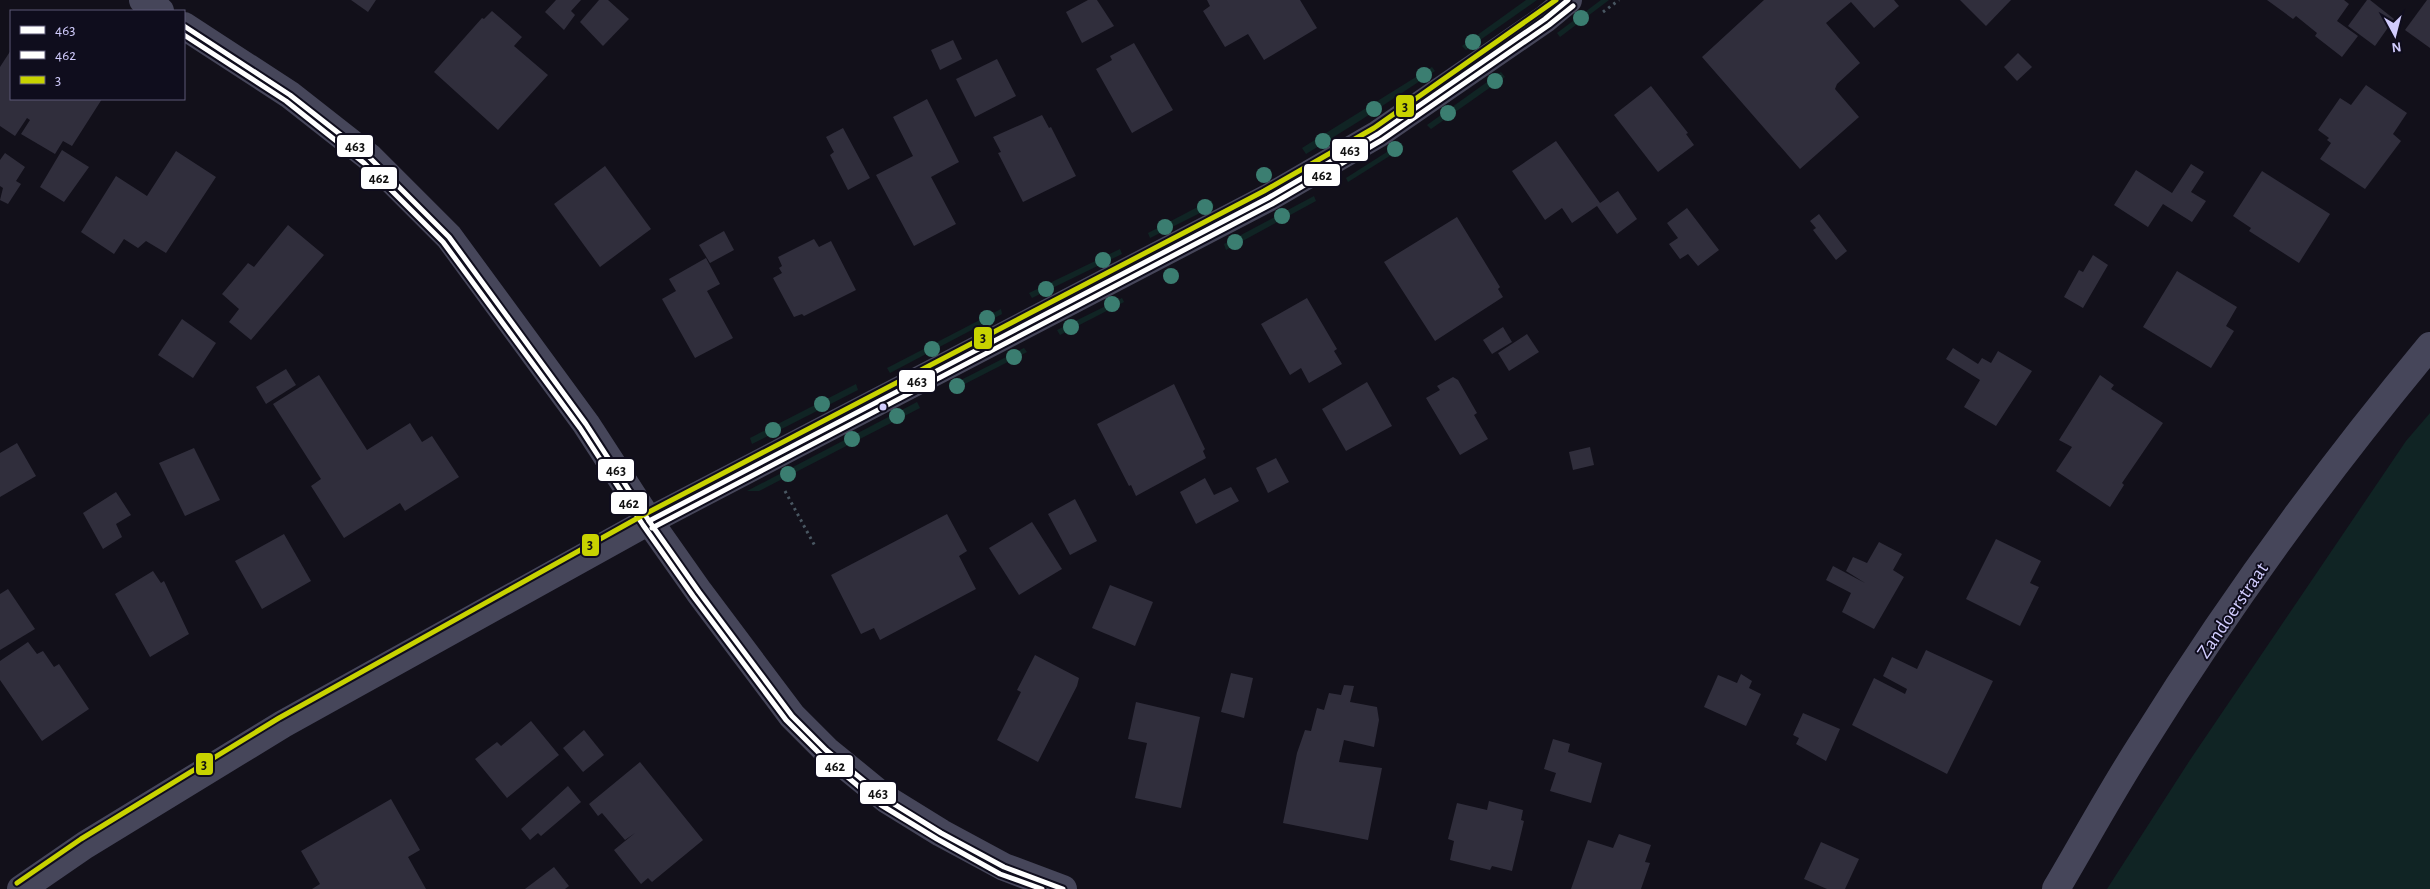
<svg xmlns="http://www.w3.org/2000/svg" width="2430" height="889" font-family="'Alegreya Sans',sans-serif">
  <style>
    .green { fill: #102424 }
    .building { fill: #302e3c }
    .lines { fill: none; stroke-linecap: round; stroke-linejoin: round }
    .path { stroke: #495762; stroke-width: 3; stroke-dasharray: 2.5 4; stroke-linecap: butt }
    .street { stroke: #46465a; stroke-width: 28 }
    .bus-1-casing { stroke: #0f0d1d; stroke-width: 9 }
    .bus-2-casing { stroke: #0f0d1d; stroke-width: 9 }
    .bus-3-casing { stroke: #0f0d1d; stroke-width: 9 }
    .bus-1 { stroke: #fff; stroke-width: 5 }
    .bus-2 { stroke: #fff; stroke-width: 5 }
    .bus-3 { stroke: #c8d300; stroke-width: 5 }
    .tree { fill: #3b7e71 }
    .bus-dot { fill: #d1ccfd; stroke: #0f0d1d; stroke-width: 2 }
    .labels { text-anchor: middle; stroke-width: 4; stroke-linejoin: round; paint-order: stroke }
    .street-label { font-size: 20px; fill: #d1ccfd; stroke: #0f0d1d }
    .line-badge { stroke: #0f0d1d; stroke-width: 2 }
    .pale-badge-label { font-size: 14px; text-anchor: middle; font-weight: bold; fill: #111 }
  </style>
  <rect width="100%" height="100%" fill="#12101a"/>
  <g class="green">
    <path d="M1526,0H1537L1466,50L1462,46Z"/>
    <path d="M1601,0H1609L1560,37L1557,33Z"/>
    <path d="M1432,67L1435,71L1361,120L1306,154L1302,148Z"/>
    <path d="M1501,72L1505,77L1431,129L1427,125Z"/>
    <path d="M1401,143L1404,147L1348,182L1346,178Z"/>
    <path d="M1314,196L1316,201L1226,250L1224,244Z"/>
    <path d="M1211,200L1214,206L1150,238L1148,233Z"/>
    <path d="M1120,249L1122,254L1032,298L1029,293Z"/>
    <path d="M1122,298L1124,302L1060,335L1057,330Z"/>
    <path d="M1001,309L1002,314L890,373L887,368Z"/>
    <path d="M1024,348L1027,352L955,389L953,384Z"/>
    <path d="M856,384L858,390L752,444L750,438Z"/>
    <path d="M917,402L920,408L759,491H747Z"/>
    <path d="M2430,413V889H2107L2190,760L2406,441Z"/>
  </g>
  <g class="building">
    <path d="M351,0H376L368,12Z"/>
    <path d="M556,0H581L571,11L575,15L564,30L545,12Z"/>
    <path d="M599,0H608L629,19L603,46L580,22Z"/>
    <path d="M1088,0H1097L1114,26L1082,43L1066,12Z"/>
    <path d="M1207,0H1300L1317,28L1264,60L1248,34L1225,47L1203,11L1210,6Z"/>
    <path d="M1764,0H1894L1899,6L1874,28L1851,2L1826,23L1860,63L1837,84L1835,89L1859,117L1800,169L1702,57Z"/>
    <path d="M1960,0H2011L1986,26Z"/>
    <path d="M2267,0H2344L2349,4L2337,21L2358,36L2342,57L2315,36L2317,33L2296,16L2293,19Z"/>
    <path d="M2367,0H2370L2394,19L2375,46L2348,26Z"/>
    <path d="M2427,0H2430V48L2405,30Z"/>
    <path d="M492,11L522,37L514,46L548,75L498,130L434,72L482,18L484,19Z"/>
    <path d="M953,40L962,59L940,70L931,50Z"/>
    <path d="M1134,43L1173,110L1132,133L1096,69L1112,60L1110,56Z"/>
    <path d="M11,50V99H102L72,146L63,141L55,154L21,134L30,120L27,118L15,136L0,126V67Z"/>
    <path d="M2018,53L2032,67L2017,81L2004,67Z"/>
    <path d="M997,59L1016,96L975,117L956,79Z"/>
    <path d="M2366,85L2407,113L2393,134L2401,141L2365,189L2320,159L2331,143L2327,140L2329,138L2318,130L2340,98L2351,105Z"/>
    <path d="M1651,86L1688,133L1686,134L1694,145L1658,172L1614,115Z"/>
    <path d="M927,99L959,162L931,177L956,224L914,246L876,175L913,156L893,117Z"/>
    <path d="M1042,115L1049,128L1051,127L1076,176L1023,202L998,153L1001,152L993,137Z"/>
    <path d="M843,128L870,178L848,190L830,155L834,152L826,137Z"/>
    <path d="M1556,141L1600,203L1618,191L1637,219L1617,234L1597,206L1572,223L1562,208L1545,220L1512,171Z"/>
    <path d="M62,150L89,167L64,202L40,187Z"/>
    <path d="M176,151L216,177L166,253L146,241L138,248L124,239L114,254L81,232L116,176L147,196Z"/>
    <path d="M5,153L25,167L16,181L21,184L8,204L0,200L3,188L0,186V160Z"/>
    <path d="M2191,164L2204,172L2191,192L2206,201L2192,222L2163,204L2148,227L2114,205L2136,170L2172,193Z"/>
    <path d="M605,166L651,229L600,267L554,204Z"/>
    <path d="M2262,171L2330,214L2299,263L2249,231L2251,228L2233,216Z"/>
    <path d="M1687,208L1719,250L1698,266L1688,254L1680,259L1669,244L1678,238L1667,223Z"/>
    <path d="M1819,214L1847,251L1836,260L1813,230L1816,228L1810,221Z"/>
    <path d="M1457,217L1500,287L1498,289L1503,297L1435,341L1384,262Z"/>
    <path d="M288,225L324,255L251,340L229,322L239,309L222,294L248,263L254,267Z"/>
    <path d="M724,231L734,250L710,263L699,245Z"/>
    <path d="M814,239L819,247L831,241L856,290L804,316L802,314L794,317L773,278L782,273L779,268L782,266L778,257Z"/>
    <path d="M2093,255L2108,265L2083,308L2064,297L2079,270L2083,272Z"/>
    <path d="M706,258L720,284L707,291L733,338L695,358L662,299L676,291L669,279Z"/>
    <path d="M2177,271L2237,307L2226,326L2234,331L2211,368L2143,327Z"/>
    <path d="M1307,298L1337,349L1334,351L1342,364L1309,383L1301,368L1290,375L1261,324Z"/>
    <path d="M182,319L216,343L193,378L158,355Z"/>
    <path d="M1503,327L1512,342L1492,354L1483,340Z"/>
    <path d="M1527,334L1539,352L1509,371L1498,353Z"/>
    <path d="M1953,348L1978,364L1982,358L1991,363L1998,351L2032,371L1996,426L1964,407L1980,380L1946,359Z"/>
    <path d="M286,369L296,385L266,404L256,387Z"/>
    <path d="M319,375L367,450L410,423L422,442L432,436L459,477L405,511L400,503L344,538L311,486L321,479L273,404Z"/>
    <path d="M2100,375L2114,385L2111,389L2163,423L2122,483L2124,485L2110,507L2056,471L2072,447L2059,440Z"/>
    <path d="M1453,377L1458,380L1477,413L1474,415L1488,439L1460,455L1426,398L1440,390L1437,386Z"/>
    <path d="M1367,382L1392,426L1346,451L1322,409Z"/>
    <path d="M1174,384L1205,449L1203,451L1206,458L1136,496L1131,485L1129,486L1097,424Z"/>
    <path d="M17,443L36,476L0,497V453Z"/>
    <path d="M1590,447L1594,465L1573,470L1569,452Z"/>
    <path d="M194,448L220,500L185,516L159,463Z"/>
    <path d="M1276,458L1289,482L1268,493L1256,468Z"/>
    <path d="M1205,478L1214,495L1231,487L1239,501L1196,524L1180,492Z"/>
    <path d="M116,492L131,515L116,524L122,537L103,549L83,513Z"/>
    <path d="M1075,499L1097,541L1070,555L1048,514Z"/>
    <path d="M947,514L967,551L959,556L976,589L880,640L874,628L861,634L831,575Z"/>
    <path d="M1032,522L1062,569L1019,595L989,548Z"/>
    <path d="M284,534L311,581L262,609L235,561Z"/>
    <path d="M1996,539L2041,561L2030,583L2039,587L2020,626L1966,599Z"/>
    <path d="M1879,542L1902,554L1893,570L1904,577L1874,629L1842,612L1851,593L1826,580L1833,566L1865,583L1846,571L1853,557L1867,563Z"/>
    <path d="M153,571L161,583L164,581L189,634L150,657L115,594Z"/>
    <path d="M1110,585L1153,602L1135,646L1092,628Z"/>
    <path d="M8,589L35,629L0,650V594Z"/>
    <path d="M28,642L37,654L43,651L54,667L59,664L89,709L42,741L0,680V661Z"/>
    <path d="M1926,650L1993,681L1947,774L1852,725L1874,678L1905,694L1907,689L1883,676L1892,657L1917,669Z"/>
    <path d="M1035,655L1079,678L1077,686L1038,762L997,740L1021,692L1017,690Z"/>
    <path d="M1231,673L1253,678L1244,718L1221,712Z"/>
    <path d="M1741,674L1752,681L1749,688L1761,694L1746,726L1704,707L1718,675L1737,683Z"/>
    <path d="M1344,685L1354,686L1350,702L1377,707L1379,720L1374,747L1344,740L1339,762L1382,768L1368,840L1283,823L1297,753L1305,730L1311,731L1317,708L1324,710L1329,693L1341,695Z"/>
    <path d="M1136,702L1200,717L1181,808L1135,798L1147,743L1128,739Z"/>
    <path d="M1803,713L1840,729L1826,761L1796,744L1799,738L1793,735Z"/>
    <path d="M531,721L559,755L507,798L475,759L497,742L501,746Z"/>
    <path d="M584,730L604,755L583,772L563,748Z"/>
    <path d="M1553,739L1570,744L1568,752L1602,763L1591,803L1550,791L1556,773L1544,769Z"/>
    <path d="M640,762L703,840L652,882L648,878L641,884L614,850L635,833L625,840L602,813L598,816L589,804Z"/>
    <path d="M568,786L581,802L541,836L538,833L530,840L521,829Z"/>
    <path d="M391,799L420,850L408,857L426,889H312L320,884L301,851Z"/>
    <path d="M1489,801L1523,810L1521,820L1524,821L1512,871L1492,866L1490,870L1450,860L1454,841L1448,839L1457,803L1487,810Z"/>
    <path d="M1619,834L1651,845L1645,862L1650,863L1641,889H1571L1588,840L1613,848Z"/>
    <path d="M1821,842L1859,859L1845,889H1827L1804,879Z"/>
    <path d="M554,867L569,886L565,889H525Z"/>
  </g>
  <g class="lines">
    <g class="path">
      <path d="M1603,12L1619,0"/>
      <path d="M785,491L816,548"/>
    </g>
    <g class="street">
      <path d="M143,0L160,11"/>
      <path d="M184,26L290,95L369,157L449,237L586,424L649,521L699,592L792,716L826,750L886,799L941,833L1004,867L1063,889"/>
      <path d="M21,889L85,845L283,724L649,521L1268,198L1378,134L1545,19L1568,0"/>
      <path d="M2056,889C2085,840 2112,790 2143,742C2229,604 2326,471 2430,346"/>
    </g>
    <defs>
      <g id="bus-1">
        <path d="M184,26L290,95L369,157L449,237L586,424L649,521L699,592L792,716L826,750L886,799L941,833L1004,867L1063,889"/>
        <path d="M649,521L1268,198L1378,134L1545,19L1568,0"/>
      </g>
      <g id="bus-2">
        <path d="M184,35L286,101L364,163L443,242L580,428L643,525L693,596L786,720L821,755L881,805L937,839L1000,874L1042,889"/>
        <path d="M652,528L1272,204L1382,140L1549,25L1573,6"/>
      </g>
      <path id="bus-3" d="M17,883L81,839L279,718L645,514L1264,191L1374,128L1556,0"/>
    </defs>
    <use href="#bus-1" class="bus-1-casing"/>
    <use href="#bus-2" class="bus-2-casing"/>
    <use href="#bus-3" class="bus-3-casing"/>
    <use href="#bus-1" class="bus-1"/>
    <use href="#bus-2" class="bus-2"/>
    <use href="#bus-3" class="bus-3"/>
  </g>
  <g class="tree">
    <circle cx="1581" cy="18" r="8"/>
    <circle cx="1473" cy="42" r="8"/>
    <circle cx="1424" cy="75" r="8"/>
    <circle cx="1495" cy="81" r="8"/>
    <circle cx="1374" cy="109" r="8"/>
    <circle cx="1448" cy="113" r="8"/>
    <circle cx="1323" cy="141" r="8"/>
    <circle cx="1395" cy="149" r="8"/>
    <circle cx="1264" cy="175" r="8"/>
    <circle cx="1205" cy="207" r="8"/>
    <circle cx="1282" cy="216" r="8"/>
    <circle cx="1165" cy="227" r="8"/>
    <circle cx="1235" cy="242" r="8"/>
    <circle cx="1103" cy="260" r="8"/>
    <circle cx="1171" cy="276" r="8"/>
    <circle cx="1046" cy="289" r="8"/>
    <circle cx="1112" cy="304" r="8"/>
    <circle cx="987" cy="318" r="8"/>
    <circle cx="1071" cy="327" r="8"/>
    <circle cx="932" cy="349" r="8"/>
    <circle cx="1014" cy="357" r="8"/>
    <circle cx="957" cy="386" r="8"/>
    <circle cx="822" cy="404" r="8"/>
    <circle cx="897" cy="416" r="8"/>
    <circle cx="773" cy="430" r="8"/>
    <circle cx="852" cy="439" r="8"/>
    <circle cx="788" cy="474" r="8"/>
  </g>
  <circle class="bus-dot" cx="883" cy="407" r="4.5"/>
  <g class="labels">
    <g class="street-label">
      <text transform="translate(2232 610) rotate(-56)" y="7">Zandoerstraat</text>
    </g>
  </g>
  <g class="line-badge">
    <rect x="1395" y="94" width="20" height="24" rx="5" fill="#c8d300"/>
    <rect x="336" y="134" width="38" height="24" rx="5" fill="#fff"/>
    <rect x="1331" y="138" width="38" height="24" rx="5" fill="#fff"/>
    <rect x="1303" y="163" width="38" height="24" rx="5" fill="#fff"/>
    <rect x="360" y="166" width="38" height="24" rx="5" fill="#fff"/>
    <rect x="973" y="326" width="20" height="24" rx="5" fill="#c8d300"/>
    <rect x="898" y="369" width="38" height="24" rx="5" fill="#fff"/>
    <rect x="597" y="458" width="38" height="24" rx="5" fill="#fff"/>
    <rect x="610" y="491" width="38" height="24" rx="5" fill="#fff"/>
    <rect x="581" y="533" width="19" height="24" rx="5" fill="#c8d300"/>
    <rect x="195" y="752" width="19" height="24" rx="5" fill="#c8d300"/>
    <rect x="815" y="754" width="39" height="24" rx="5" fill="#fff"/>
    <rect x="859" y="781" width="38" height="24" rx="5" fill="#fff"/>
  </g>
  <g class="pale-badge-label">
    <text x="1405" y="111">3</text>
    <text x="355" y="151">463</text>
    <text x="1350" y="155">463</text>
    <text x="1322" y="180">462</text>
    <text x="379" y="183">462</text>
    <text x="983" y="342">3</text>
    <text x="917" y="386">463</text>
    <text x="616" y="475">463</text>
    <text x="629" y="508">462</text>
    <text x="590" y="549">3</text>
    <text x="204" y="769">3</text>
    <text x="835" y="771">462</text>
    <text x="878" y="798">463</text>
  </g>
  <rect x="10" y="10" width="175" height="90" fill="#0f0d1d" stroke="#5d5977"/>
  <rect x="20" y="26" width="25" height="8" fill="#ffffff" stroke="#5d5977"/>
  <text x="55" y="35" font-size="15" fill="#d1ccfd">463</text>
  <rect x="20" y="51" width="25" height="8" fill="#ffffff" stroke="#5d5977"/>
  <text x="55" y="60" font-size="15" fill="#d1ccfd">462</text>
  <rect x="20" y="76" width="25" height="8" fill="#c8d300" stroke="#5d5977"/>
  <text x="55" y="85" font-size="15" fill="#d1ccfd">3</text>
  <g transform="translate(2395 35) rotate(173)" stroke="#0f0d1d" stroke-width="4" paint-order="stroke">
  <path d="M0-4L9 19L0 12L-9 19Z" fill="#d1ccfd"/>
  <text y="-8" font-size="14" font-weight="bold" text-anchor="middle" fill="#d1ccfd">N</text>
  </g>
</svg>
